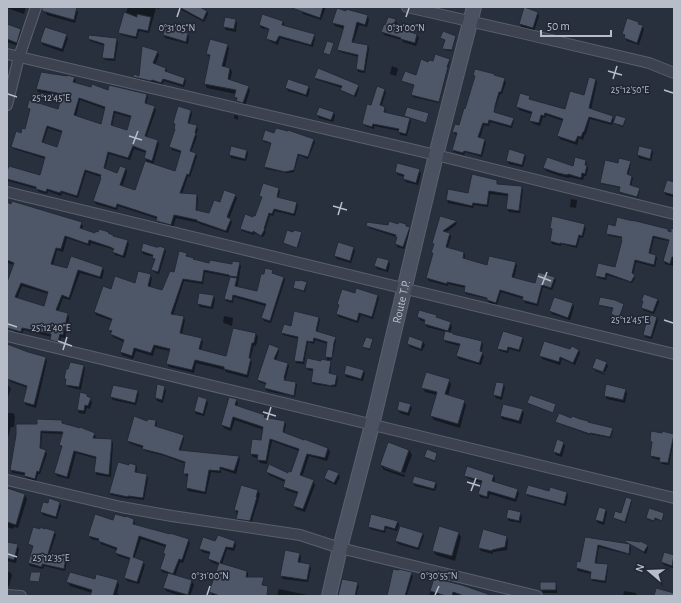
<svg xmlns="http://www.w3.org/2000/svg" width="681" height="603" font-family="'Alegreya Sans',sans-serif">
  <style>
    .shadow { fill: #0007; fill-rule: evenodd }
    .building { fill: #4e5767; stroke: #232936; fill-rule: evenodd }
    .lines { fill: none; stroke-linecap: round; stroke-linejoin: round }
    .street-casing { stroke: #5a606c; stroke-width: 12 }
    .secondary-casing { stroke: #5a606c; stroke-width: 16 }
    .street { stroke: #3c424f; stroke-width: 10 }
    .secondary { stroke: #4a5161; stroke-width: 14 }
    .ticks { fill: none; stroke: #b8bec9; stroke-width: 1.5 }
    .labels { text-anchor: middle; stroke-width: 3.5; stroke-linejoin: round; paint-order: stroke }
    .street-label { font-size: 12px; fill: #b8bec9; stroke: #212734 }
    .ticks-label { font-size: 10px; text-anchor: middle; fill: #b8bec9; stroke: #212734; stroke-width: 3.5; stroke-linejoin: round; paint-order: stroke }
  </style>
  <rect width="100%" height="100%" fill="#28303e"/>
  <g class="shadow">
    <path d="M7,7H26L24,14L7,8Z"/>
    <path d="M47,7H70L76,9L78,12L75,23L47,15L45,12Z"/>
    <path d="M128,7H160L159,9L156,8L149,33L139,31L137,39L121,35L119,32Z"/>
    <path d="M176,7H198L207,11L208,14L204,22Z"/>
    <path d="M303,7H326L321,20L303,14L302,11Z"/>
    <path d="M347,12L367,16L369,19L367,27L359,25L353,43L368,46L369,49L365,73L358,72L357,69L359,57L340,52L338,50L344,29L335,26L333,23Z"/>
    <path d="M538,13L539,16L534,31L521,27L520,24Z"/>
    <path d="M226,19L235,20L237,23L236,32L226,30L224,27Z"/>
    <path d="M395,20L397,23L395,29L417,35L419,38L416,46L403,42L402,40L384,35L382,32Z"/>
    <path d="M283,21L284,24L283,27L314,35L315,38L313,47L280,38L278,45L269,41L267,39L270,30L261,28L260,25Z"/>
    <path d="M638,23L639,25L642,26L644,29L639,45L627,41L625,38L626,37L623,33Z"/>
    <path d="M7,25L21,30L23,33L18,46L7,42Z"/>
    <path d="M166,29L188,34L189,37L188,44L165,38L164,35Z"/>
    <path d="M66,35L68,38L63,52L43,45L41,42Z"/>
    <path d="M456,37V38L452,51L444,50V48L446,41L442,39L441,38Z"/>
    <path d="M89,38L116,39L118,42L115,61L105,60L103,58L105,46L90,41Z"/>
    <path d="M227,44L229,48L225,67L230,68L232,72L230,81L248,86L250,90L245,106L240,105L235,97L236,94L207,88L205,84L210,58L207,54Z"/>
    <path d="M157,52L159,55L155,65L166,68L167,71V73L185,79L186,81L184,87L164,81L162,85L153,82L152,83L136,79L134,77H140Z"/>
    <path d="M449,59L450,61L448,68V69L439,103L413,97L412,95L415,86L403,82V81L417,76L429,63Z"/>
    <path d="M392,66L397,68L398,69L396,76L390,74V73Z"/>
    <path d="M474,75H494L495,77L504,79L506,82L502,94H500L495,109V113L513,119L514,121L512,128L490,122L489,126L484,125L480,138L484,139L486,142L482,157L465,152L464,155L454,152L453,150L457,135L455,134L453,131L460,126L466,110L476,78Z"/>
    <path d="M74,77L76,80L75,84L109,91L147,95L148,97L146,104L154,107L156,110L146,138L158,141L159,144L153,165L175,173L182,153L172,150L170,147L176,130L175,129L176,126L174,123L191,111L192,114L189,124L196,126L198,129L196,135L197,137L191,152L195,154L197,156L190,177L188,176L182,194L197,195L198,198L197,211L210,214L220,203L235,195L237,198L229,219L232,222L228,233L200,224L199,223L176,218L173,227L159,224L157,221L158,219L118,206L117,210L96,204L94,201L101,179V177L86,172L78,198L62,193L61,196L48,191L47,194L39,192L37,189L8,181L7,175L41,176L46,159L14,149L12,146L26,130L31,111L28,108L59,110L63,96L38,92L37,89ZM80,100L105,109L102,126L76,117ZM115,113L132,118L128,131L112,126ZM48,128L63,133L58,148L43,143ZM134,149L147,153L145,158L148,163L136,191L122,187L127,172L126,169L118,174L105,169L109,154L130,160Z"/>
    <path d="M315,78L358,86L359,88L356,97L343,92L342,90V88L317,80Z"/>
    <path d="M596,79L597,82L591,110L612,117L615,122L625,118L626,120L623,127L615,124L613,121L612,125L590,119L586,134H585L583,140L579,138L577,145L560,139L558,136L563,121L546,115L545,118L543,117L540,126L532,123L530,120L532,114L519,110L518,107L529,97L531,100L566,110L585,96Z"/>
    <path d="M308,86L310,89L308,97L288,91L286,88Z"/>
    <path d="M385,90L386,92L381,107L385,108L386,110L385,113L407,118L405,116L428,114L429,115L426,123L409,118L411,121L407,136L400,135L399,131L374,126V129L365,126L363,124L371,106Z"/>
    <path d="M334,113L335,116L333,122L319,118L317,115Z"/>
    <path d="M234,115L238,116V120L234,118Z"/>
    <path d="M275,134L314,140L315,142L308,159L299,155L294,172L287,173L266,169L265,167L272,144L264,142L263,140Z"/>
    <path d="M640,147L652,150L653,153L651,161L639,158L638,155Z"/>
    <path d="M246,150L248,153L246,161L231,158L230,155Z"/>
    <path d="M524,154L526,157L523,167L509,164L507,161Z"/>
    <path d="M586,161L588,169L586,176H584L583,180L569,177V178L560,176L546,171L544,168L574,167Z"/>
    <path d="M630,162L631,163L628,176L632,177L633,178L631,186L639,188L640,190L638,198L621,193L620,191L621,188L602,184L601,183L619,164Z"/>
    <path d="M419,170L421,173L418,185L406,182L404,179L405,177L398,175L396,172Z"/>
    <path d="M497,181L498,185L521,187L523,190L520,213L509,212L507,209L509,196L490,194L488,207L474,205L473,208L448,203L447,200L469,194Z"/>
    <path d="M674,183V197L666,195L664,192Z"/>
    <path d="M278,189L280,191L278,198L297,203L298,205L295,216L275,211L273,216L270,215L265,231L266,232L263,237L254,233V235L242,231L241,228L253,218L256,217L262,199L261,196Z"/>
    <path d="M571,199L577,200V201L576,208L570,207V206Z"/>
    <path d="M7,203L81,223L83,226L82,229L95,234L108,233L109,235L127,241L129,244L125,258L115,255L113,252L114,251L112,249L91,243L90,246L67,238L63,252L57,250L53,265L68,269L103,268L104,271L102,279L80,273L70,300L63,298L58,312L67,314L69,317L65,338L61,337L60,344L53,343L51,340L52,337L24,330L22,334L15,332L7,314V285L14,265L8,263L7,262ZM22,286L49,294L44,308L17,299Z"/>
    <path d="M440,217L456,222L457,224L445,233L450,234L451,237L447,249L464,253L465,256L464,260L488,267L515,263L517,265L514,278L536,284L554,278L556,280L552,290L543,287L538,306L525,303L524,300V299L501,292L497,305L489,303L488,299L466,294L465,291L466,288L448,284V286L429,281L427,278L434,255L433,252L434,245L433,243Z"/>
    <path d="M368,225H406L410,230L404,249L397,247L396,244L398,239L396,237L369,228Z"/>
    <path d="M584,225L586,228L583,238L580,237L577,248L561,244V246L552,244L551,241L552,231L551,228Z"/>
    <path d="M616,227L667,230L669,232L674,234V266L665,264L664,261L669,241L654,238L650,255L656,256L657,258L655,267L636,262L633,275L635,278L632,283L607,275L606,280L598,278L597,276L616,268L623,240L622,238L609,236L607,233Z"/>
    <path d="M294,233H301L302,234L298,248L285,244L284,243Z"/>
    <path d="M155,248L164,249L166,251L159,274L154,272L152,270L155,261L153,258L154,257L143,254L142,251Z"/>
    <path d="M353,248L355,251L351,263L337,259L335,256Z"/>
    <path d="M186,253L188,257V258L210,265H232L239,263L241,266L237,288L257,292L272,271L274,274L284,277L285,280L271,323L264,321L262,318L266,306L234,297L233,303L226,301L225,299L231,277L205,272L203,284L184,281L173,315L183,317L185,320L182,334L201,339L203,342L201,350L227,357L256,334L258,337L256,346L254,345L250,360L252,362L248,378L226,372L225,370L196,363L194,373L169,367L167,364L170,351L155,348L153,356L136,351L133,359L122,355L121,352L124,342L113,337L109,329L113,321L96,315L95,312L111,291L136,284L150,275L152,278L150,288L162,292Z"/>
    <path d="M388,261L390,264L388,272L377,269L375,266Z"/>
    <path d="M307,283V284L305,292L295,289L294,288Z"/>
    <path d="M357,290L378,296L379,298L373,319L361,315L358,323L339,317L337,314L340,306L339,304L355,294Z"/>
    <path d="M213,296L215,299L213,309L200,307L198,304Z"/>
    <path d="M643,300H658L659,302L654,314L643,310L642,307L644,302Z"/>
    <path d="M573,304L574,307L570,320L552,314L550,311Z"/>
    <path d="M599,304L623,305L624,306L619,318L612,314L614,309L600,306Z"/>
    <path d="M648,315L657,317L658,320L652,339L645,337L644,334Z"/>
    <path d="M224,316L233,318V319L232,326L224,323L223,322Z"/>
    <path d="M436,316L438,319L450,323L452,326L450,333L453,335L482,342L483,345L481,353L484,356L481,365L459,359L457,356L460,346L445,342L444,340L446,332L427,327L425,324V322L420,320L418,317Z"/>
    <path d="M319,318L320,320L317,332L335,337L336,340L332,360L329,359L331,364L330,374L336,375L338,378L336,387L333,386V387L313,384L312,382L314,371L308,370L306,368L322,362L328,361L326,357L328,344L315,340L314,344L308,342L304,364L296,363L295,360L299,339L283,335L282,333L291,327Z"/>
    <path d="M522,338L524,340L520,352L509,349L508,353L500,351L498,348Z"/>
    <path d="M372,340L373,341L370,350L364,348L363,347Z"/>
    <path d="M423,342L425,345L422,351L410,347L408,344Z"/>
    <path d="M7,346L46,358L47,361L36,408L26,405L24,402L28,388L11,382L9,379L7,363Z"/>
    <path d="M278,348L279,351L276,361L288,364L289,366L285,381L295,383L297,385L295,397L267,391L265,388L266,384L259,382L258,380Z"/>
    <path d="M579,350L580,353L575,365L562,359L560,365L542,359L541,356L571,351Z"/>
    <path d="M606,363L608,366L605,372L595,368V370L594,368Z"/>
    <path d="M83,365L85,368L81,390L68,387L66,384L67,381L65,379Z"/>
    <path d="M363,370L365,373L363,381L346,377L345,374Z"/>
    <path d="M595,370L605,374V375L595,371Z"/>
    <path d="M449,380L451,384L448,396L464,400L466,405L460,428L434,420L431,416L437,395L425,392L423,388Z"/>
    <path d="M503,384L505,387L502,400L496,398L494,395Z"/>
    <path d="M7,385L9,386L11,389L8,397H7Z"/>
    <path d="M158,385L164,387L166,390L163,403L157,401L156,398Z"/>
    <path d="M625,390L627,393L625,403L607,399L605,396Z"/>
    <path d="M137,391L139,394L136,405L113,400L111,397Z"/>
    <path d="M87,395L92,402L90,409L87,408L85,414L79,413L78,410Z"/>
    <path d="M236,399L238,403L237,406L264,415L266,418L285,422L286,425L284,434L328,448L330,452L327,461L309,456L302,477L313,481L315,485L305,512L296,509L294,505L298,494L286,490L284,486L285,482L269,475L267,472L292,473L299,451L272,441L267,464L260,463L258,459V458L253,457L251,454L262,441L264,430L235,420L231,431L224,428L222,425Z"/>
    <path d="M206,400L208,403L204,416L196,414L195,411Z"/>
    <path d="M528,403L555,405L556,406L553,413L529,404Z"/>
    <path d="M410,405L412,408L409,416L400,413L398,410Z"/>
    <path d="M504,405L522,410L524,413L521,424L502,419L501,416Z"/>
    <path d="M7,413H13L15,416L14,427H11L7,441Z"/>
    <path d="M572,419L612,429L613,430L611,438L590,434V435L557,423L556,422Z"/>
    <path d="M62,421L63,424L94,434L96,437L95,439L111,440L113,443L111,477L97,475L95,472L97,459L76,453L69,479L57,476L56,473L62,448L60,445L63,434L42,433L41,450L45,451L47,454L40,474H38L36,481L26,478L25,475L12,473L11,470L38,425Z"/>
    <path d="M155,421L157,423L156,428L183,436L184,439L180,452L239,457L240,459L236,474L221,469V473L211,472L206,494L188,491L187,488L189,477L186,476L184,473L186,464L165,456L145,451L143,448L129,443L128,441L148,422Z"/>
    <path d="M673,435L674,440L669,465L662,464L660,461V460L652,458L651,456L652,444L651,441Z"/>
    <path d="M563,442L565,446L562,457L556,455L554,452Z"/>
    <path d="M409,450L412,455L405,473L384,466V468L405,475L404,477L384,470L381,465Z"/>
    <path d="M437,454V455L435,462L426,458L425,457Z"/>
    <path d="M136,465L137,468L136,473L146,475L148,478L144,500L129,498V499L111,495L110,492L130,466Z"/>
    <path d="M338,474L340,477L336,485L327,481L325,478Z"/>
    <path d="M465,475L494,476L495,478L494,483L517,490L519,493L516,502L490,494L488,499L480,497L479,494L482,483L467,478Z"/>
    <path d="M435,482L437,485L435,491L415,486L413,483Z"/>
    <path d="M550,489L567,493L568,495L566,506L528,496L526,494L549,493Z"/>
    <path d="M7,491L25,495L27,499L18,528L14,527L13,529L7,527Z"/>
    <path d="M258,491L260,494L258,501L251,524L239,522L237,519L238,514H237L235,510Z"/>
    <path d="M632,500V501L626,523L615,519L614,518L621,514Z"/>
    <path d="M60,503L61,506L57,519L43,515L41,512L49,504Z"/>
    <path d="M599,508L606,510L607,513L604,525L598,523L596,520Z"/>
    <path d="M650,509L663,514L664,515L662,521L655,519L654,522L647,519V518Z"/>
    <path d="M520,513L522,516L521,523L509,521L507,518Z"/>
    <path d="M133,520L135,523L134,526L188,540L190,543L183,563L180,562L175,576L192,581L194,585L190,596H180L166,591L164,587L169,574L162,572L161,569L165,556L164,553L166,547L141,539L134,559L143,562L145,565L139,584L127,581L125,578L131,560L118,556L116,553L117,550L101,544L100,541L91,539L89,536L114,521Z"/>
    <path d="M397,522L399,524L397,531L386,528L385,533L370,529L369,527Z"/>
    <path d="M54,532L56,535L49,555L65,559L67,561L65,571L44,566L43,569L30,566L29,563L34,547L31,546L29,544Z"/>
    <path d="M458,532L461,537L455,561L436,555L433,551Z"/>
    <path d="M422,533L424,536L419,550L398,544L397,541Z"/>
    <path d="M506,537L508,540L507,550L493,552V554L481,551L479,548Z"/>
    <path d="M586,538L628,545L626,541L647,546L648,548L646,554L629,544L631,548L630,555L599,547L596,564L607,565L608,568L606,583L593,581L591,579L592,574L578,571L577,568L581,563Z"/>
    <path d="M216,542H235L236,545L234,551L227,549L222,564L247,571L248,574V578L255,596L212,595L211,592L219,565L211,562L209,559L210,554L202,552L201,549Z"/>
    <path d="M7,543L17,545L19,549L16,563L7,561Z"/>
    <path d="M665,553L674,556L673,568L664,565L662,562Z"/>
    <path d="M300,554L301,557L300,563L309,565L311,568L308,582L283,579L281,576Z"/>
    <path d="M7,572H10L12,575L9,586H7Z"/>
    <path d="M411,573L413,576L407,595L408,596H388Z"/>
    <path d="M434,579L484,596H429Z"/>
    <path d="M117,581L119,585L117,594L123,596H91L92,593L70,586L68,582Z"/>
    <path d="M357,583L359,586L356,596H340Z"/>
    <path d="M555,583L557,586V593H543L542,590Z"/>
    <path d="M279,589L312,596H277Z"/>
    <path d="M624,591L636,593L637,596H623Z"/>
  </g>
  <g class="building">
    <path d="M42,7H77L74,20L42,11Z"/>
    <path d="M179,7H200L207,11L203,20Z"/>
    <path d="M292,7H323L320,18L292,8Z"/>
    <path d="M524,7L538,12L533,28L519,24Z"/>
    <path d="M337,8L346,11V9L368,15L365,25L357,22L352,42L368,45L364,71L356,69L358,55L337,50L344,26L332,23Z"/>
    <path d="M124,12L137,17V14L151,17L148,31L138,29L136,37L118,33Z"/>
    <path d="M262,14L283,21L282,25L315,34L311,45L279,36L276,42L266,39L269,29L259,25Z"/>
    <path d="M225,17L236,19L234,29L223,27Z"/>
    <path d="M388,17L396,19L393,27L417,34L415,43L400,39L401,38L381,32L384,24L385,25Z"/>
    <path d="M627,18L639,22L638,24L643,25L637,43L624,38L625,35L622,34Z"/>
    <path d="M7,24L21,29L17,43L7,39Z"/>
    <path d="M45,27L67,34L62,49L40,42Z"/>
    <path d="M165,28L188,33L186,42L163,35Z"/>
    <path d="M443,31L456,36L452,50L442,49L445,40L440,38Z"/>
    <path d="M89,35L117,38L114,59L102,58L104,44L88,39Z"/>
    <path d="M210,39L228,44L222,66L230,68L228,79L249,86L243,103L236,101L237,98L234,97L236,90L204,84L210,55L206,54Z"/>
    <path d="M327,41L334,43L330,55L323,53Z"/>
    <path d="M142,46L158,51L153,63L166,68L165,71L185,78L183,85L163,79L161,83L152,80L151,81L133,77L134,74L139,76Z"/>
    <path d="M435,54L450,59L447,67H448L439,102L411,95L414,85L401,81L405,71L416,75L421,59L428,62L429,60L433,61Z"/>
    <path d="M318,68L359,85L354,96L340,90L342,86L314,78Z"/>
    <path d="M475,69L495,74L494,75L505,78L501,92H499L495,106V107L494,112L514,118L511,126L489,120L488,124L483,123L478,137L485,139L481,155L464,151L463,153L452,150L457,133L452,132L455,124L459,125L464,108L465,109L475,76L473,75Z"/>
    <path d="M41,72L67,76V75L75,77L73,82L91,87L92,84L108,90L109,85L147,94L145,103L155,106L145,136L158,140L152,161L144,158L146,151L133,146L128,158L108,152L104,168L117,173L120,166L126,168L120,185L135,190L145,161L175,171L181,151L169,147L175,129H174L175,124L173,123L178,106L191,110L188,123L197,125L195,133H196L190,151L196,153L189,175L187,174L180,193L197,194L196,210L209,213L214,200L220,202L224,190L236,194L227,217L231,219L226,231L197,221V220L174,215L171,225L156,221L157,217L117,204L116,208L93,201L101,178H100L101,175L85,170L77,196L61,191L60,193L47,189L46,192L36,189V187L7,179V171L9,166L40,175L45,157L11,147L16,131L21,133L22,128L25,129L30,109L27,108L29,100L58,109L62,94L36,89ZM79,98L105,107L101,124L74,115ZM114,111L131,116L127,130L111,125ZM47,126L62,131L57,147L42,142Z"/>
    <path d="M589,77L596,79L589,108L613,116L611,123L589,117L584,132H583L581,137L578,136L575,142L557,136L563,119L545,113L544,116L541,115L539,123L529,121L532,112L516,107L520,93L530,96L529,99L565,109L570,91L584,95Z"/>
    <path d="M288,79L309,86L306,95L285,88Z"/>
    <path d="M377,86L385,89L380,105L385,107L384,112L410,118L406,134L398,132L399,129L373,124L372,127L362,124L367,104L371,105Z"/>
    <path d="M319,107L334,112L331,120L316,115Z"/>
    <path d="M407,107L429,113L426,123L404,116Z"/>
    <path d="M616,115L626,118L623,126L613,123Z"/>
    <path d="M276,128L288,131V130L314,139L308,157L298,154L294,170L285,172L264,167L271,143L262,140L265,130L274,133Z"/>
    <path d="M231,146L247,150L245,159L229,155Z"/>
    <path d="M639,146L652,149L650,159L637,155Z"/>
    <path d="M509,149L525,154L522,165L506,161Z"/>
    <path d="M547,157L573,166L575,157L586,160L585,165H587L585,174L582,173L581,178L568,174L567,175L558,173L543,168Z"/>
    <path d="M619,158L631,161L627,174L632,176L630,185L640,188L637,197L619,192L620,187L600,183L605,160L618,163Z"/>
    <path d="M397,163L420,169L416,183L403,179L404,175L395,172Z"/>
    <path d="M472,174L497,180V184L522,186L519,211L506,209L508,194L489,191L487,205L473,203L472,206L446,200L448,189L468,193Z"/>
    <path d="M667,180L674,182V195L663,192Z"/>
    <path d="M263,183L279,188L277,197L297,202L294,214L274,209L272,214L269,213L264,229H265L261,236L253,231V233L240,229L245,214L253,217V215L255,216L262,197L259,196Z"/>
    <path d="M12,201L82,222L80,228L95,233V231L98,232L99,229L109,232L108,233L113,235V236L128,240L123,256L112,252L114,249L110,247L89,240L88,244L65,236L61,249L56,248L51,264L67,268L71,256L103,267L100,277L78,270L69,298L62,295L56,310L68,313L63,335L60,334L58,342L50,340L51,334L22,328L21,332L7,328V282L14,263L7,260V202L11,204ZM21,283L48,292L44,306L15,297Z"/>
    <path d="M440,216L457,221L443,231L450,233L446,247L464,252L463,258L487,265L489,256L516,262L512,277L535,283L538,272L555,277L551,288L542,285L537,304L522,300L523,297L500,290L496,303L487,300V298L464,292L465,286L447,282V284L426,278L433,253H431L434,244L432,243Z"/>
    <path d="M552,216L585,224L582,236L579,235L576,246L560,243V244L550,241L552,229L550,228Z"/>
    <path d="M617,217L629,220L636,221L668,229V231L671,232V228L674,229V257H672L670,264L663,261L669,240L653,236L649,253L656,255L654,265L635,260L632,273L635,275L631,282L606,273L605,278L595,276L598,263L615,267L622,240L621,239L622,237L606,234L608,224L615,226Z"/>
    <path d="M389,221L398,224L399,222L406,224V226L410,227L403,247L395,244L397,237H395L396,235L366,226L367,222L388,225Z"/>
    <path d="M287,230L293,232L294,230L302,232L297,248L283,243Z"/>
    <path d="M338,242L354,247L350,261L334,256Z"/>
    <path d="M143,243L156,247H159V246L165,248L158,272L151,270L155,259L152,258L153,255L141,251Z"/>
    <path d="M179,251L187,253L186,256L194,258L193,259L209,263L210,260L232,264V261L240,262L237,277L229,276V275L204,270L202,282L183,279L171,314L184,316L180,333L202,338L199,349L226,356L233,328L256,333L254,343H252L249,358H251L247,375L224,369V367L195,360L192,370L166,364L170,349L154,345L151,353L134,348L132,356L120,352L124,340L110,334L112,331L108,330L112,319L94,312L103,286L111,289L115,276L135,283L138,271L151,274L148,286L162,290L170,271L174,272Z"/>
    <path d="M377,257L389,260L386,270L374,266Z"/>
    <path d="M265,268L273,270L272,273L284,277L270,321L261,318L266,304L233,295L232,301L224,299L230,277L237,278L235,286L257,291L261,274H264Z"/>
    <path d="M295,280L299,281L300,280L307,282L304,291L293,288Z"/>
    <path d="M356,288L378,295L372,317L359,313L357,321L336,314L339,305L337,304L342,289L355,293Z"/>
    <path d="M199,293L214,295L211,307L197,304Z"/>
    <path d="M644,294L658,299L653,312L641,308L643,301H641Z"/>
    <path d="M554,297L573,303L568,318L549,311Z"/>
    <path d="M600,297L615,300L624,304L619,318L611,314L613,308L598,305Z"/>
    <path d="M419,310L437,315L436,317L451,322L448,331L424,324L425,320L417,317Z"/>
    <path d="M294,311L319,317L316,331L336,337L334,343L332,358L325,357L327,342L314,338L313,342L307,341L303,362L294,361L298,337L281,333L284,324L291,326Z"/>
    <path d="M648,314L657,317L651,337L643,335Z"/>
    <path d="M445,331L453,333V334L482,341L480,351L483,352L479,363L456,356L460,344L443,340Z"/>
    <path d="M503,331L523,337L519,350L508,347L507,351L497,349Z"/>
    <path d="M409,336L423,341L421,349L407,344Z"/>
    <path d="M366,337L373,339L370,349L362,347Z"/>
    <path d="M544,341L570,349L572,346L579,350L573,363L560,357L559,362L539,356Z"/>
    <path d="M7,344L28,352L46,357L34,405L23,402L27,386L7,379Z"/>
    <path d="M269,344L279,348L274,359L288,363L284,378H285L284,380L296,382L294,396L264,388L266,383L257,380Z"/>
    <path d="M307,358L321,361V359L331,361L329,373L337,375L335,385H332V386L311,382L313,369L305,368Z"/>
    <path d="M596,358L607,362L603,372L592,368Z"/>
    <path d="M70,362L84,365L79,387L65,385L66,379H64L66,369H68Z"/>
    <path d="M346,365L364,370L361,379L344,374Z"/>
    <path d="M426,372L450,379L445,394L465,400L458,424L430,416L437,392L421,388Z"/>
    <path d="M496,382L504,383L501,397L493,395Z"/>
    <path d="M157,384L165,386L162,400L155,398Z"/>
    <path d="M606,384L626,389L623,400L604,396Z"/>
    <path d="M113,385L138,390L135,403L110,397Z"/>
    <path d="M80,392L87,394V396L91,398L88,406L85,405L84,411L77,410Z"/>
    <path d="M530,395L556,404L553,413L527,403Z"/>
    <path d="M198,396L207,399L203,414L194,411Z"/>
    <path d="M229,397L237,399L235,405L265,415L264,417L285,421L283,432L304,440V439L328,448L325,458L307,454L300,475L314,480L303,509L293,506L298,492L283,487L285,480L266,472L269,464L288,473V471L291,472L299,449L270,439L266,461L257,460L258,455L250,454L252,439L261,440L263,427L233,417L230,428L221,425Z"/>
    <path d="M399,401L411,404L408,413L397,410Z"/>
    <path d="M503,404L523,409L519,421L500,416Z"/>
    <path d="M559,413L571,418L572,416L580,419L588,421V422L613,428L610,437L590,433V434L555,422Z"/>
    <path d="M134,416L147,421L148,419L156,420L155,426L184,435L179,450L239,456L234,471L220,467V471L209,470L205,492L186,488L188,474H183L185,462L162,454L142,449L143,446L127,441Z"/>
    <path d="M37,419L62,420V423L80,428V427L95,433L93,438L112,439L109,475L94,472L96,457L74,451L67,477L54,473L62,446L59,445L63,432L41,431L40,448L46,450L39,472L37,471L35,479L24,476L25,473L10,470L16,435V424H37Z"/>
    <path d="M651,431L662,433V431L674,434L668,463L659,462L660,458L650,456L652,442L650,441Z"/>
    <path d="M557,439L564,442L560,454L553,452Z"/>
    <path d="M388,442L409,450L401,473L380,465Z"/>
    <path d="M427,449L437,453L435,461L424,457Z"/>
    <path d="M118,462L129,465V463L136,465L135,472L147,474L143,498L128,496V497L109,493Z"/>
    <path d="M467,466L494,475L492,481L518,489L515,499L488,491L487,497L478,494L482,481L464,476Z"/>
    <path d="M328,469L339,473L334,483L324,478Z"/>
    <path d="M414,476L436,482L434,489L412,483Z"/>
    <path d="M241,485L258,490L256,497H257L250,521L236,519L238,511L234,510Z"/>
    <path d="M528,485L549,491L550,487L567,492L564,504L525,494Z"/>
    <path d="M7,488L25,494L16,525L7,522Z"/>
    <path d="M626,497L632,499L625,522L613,518L615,511L621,513Z"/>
    <path d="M49,498L60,502L56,517L40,512L43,502L48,503Z"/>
    <path d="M599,507L606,509L603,522L595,520Z"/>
    <path d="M649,508L664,513L662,521L655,518L654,521L646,518Z"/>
    <path d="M508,509L521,512L519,521L506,518Z"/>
    <path d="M95,514L113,520L115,514L126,517V516L134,519L133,524L170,534V533L189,539L182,560L179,559L173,574L160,569L165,554L163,553L166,545L139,536L133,557L144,561L137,582L124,578L130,558L115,553L117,548L98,541L99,539L88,536Z"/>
    <path d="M371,514L398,521L395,529L385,526L384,531L368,527Z"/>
    <path d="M400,526L423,533L418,548L395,541Z"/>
    <path d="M439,526L459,532L452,556L432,551Z"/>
    <path d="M33,527L40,529V527L45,529V528L55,531L48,554L66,558L64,569L42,564V567L28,563L33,546L28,544Z"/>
    <path d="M483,529L507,536L505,547L492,550V551L478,548Z"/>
    <path d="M218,535L235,541L233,548L226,547L220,563L247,571L246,577H264L262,585L268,586L267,596H220L209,592L219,563L208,559L210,552L199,549L203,537L215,541Z"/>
    <path d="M585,537L630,544L629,554L598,545L595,563L608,564L605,581L590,579L591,572L576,568L577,561L580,562Z"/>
    <path d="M625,540L640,542V541L648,545L644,552L624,541Z"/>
    <path d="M7,542L18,544L14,560L7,558Z"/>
    <path d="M285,550L300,553L298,562L310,564L307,580L280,576Z"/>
    <path d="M664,552L674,555L672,566L661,562Z"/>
    <path d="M393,569L399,570V569L412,572L405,596H387Z"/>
    <path d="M31,572H41L39,582L29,581Z"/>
    <path d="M70,572L95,579L96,574L118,580L113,596H90L92,590L66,582Z"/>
    <path d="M168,573L192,580L188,595L163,588Z"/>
    <path d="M434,578L462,585L488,594V596H464L453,592L452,596H446L430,591Z"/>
    <path d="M342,579L358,582L355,596H338Z"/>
    <rect x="540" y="582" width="16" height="8"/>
    <path d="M656,588L674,593V596H654Z"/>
  </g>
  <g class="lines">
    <defs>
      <g id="street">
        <path d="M407,7L513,31L649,63L674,73"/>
        <path d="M7,54L436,155L674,214"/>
        <path d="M7,105L19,57L36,7"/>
        <path d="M7,192L674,354"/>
        <path d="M7,336L674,498"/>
        <path d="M7,480L121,507L172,516L300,535L340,548L537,596"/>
        <path d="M7,595L21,596"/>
      </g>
      <g id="secondary">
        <path id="s1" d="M329,596L340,548L372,425L436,155L474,7"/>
      </g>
    </defs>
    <use href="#street" class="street-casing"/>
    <use href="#secondary" class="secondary-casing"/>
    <use href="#street" class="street"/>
    <use href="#secondary" class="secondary"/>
  </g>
  <path class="ticks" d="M177,17L180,8M406,17L409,8M608,71L622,75M613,79L617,66M664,90L673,93M8,94L17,97M129,136L142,140M133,144L138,131M333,206L347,210M338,215L342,202M538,276L551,281M542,285L547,272M664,320L673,323M8,324L17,327M58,341L72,346M63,350L67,337M263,412L276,416M267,420L271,407M467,482L480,486M471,491L476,478M8,554L17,557M207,595L210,586M435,595L439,586"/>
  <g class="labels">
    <g class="street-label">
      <text dy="4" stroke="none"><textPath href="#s1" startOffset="303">Route T.P.</textPath></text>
    </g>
  </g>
  <g class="ticks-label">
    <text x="177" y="31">0°31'05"N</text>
    <text x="406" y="31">0°31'00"N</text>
    <text x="630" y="93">25°12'50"E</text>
    <text x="51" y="101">25°12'45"E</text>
    <text x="630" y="323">25°12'45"E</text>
    <text x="51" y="331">25°12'40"E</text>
    <text x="51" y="561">25°12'35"E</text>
    <text x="210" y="579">0°31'00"N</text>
    <text x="439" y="579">0°30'55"N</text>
  </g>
  <rect width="681" height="603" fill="none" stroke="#b8bec9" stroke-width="16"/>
  <g transform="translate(649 571) rotate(289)" stroke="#212734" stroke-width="3" paint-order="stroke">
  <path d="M0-3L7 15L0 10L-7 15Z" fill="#b8bec9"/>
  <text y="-6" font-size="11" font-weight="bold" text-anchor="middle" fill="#b8bec9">N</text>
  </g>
  <path d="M541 30v6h70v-6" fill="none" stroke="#b8bec9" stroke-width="2"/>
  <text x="547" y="30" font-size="12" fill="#b8bec9" stroke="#212734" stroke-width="3" paint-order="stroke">50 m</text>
</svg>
